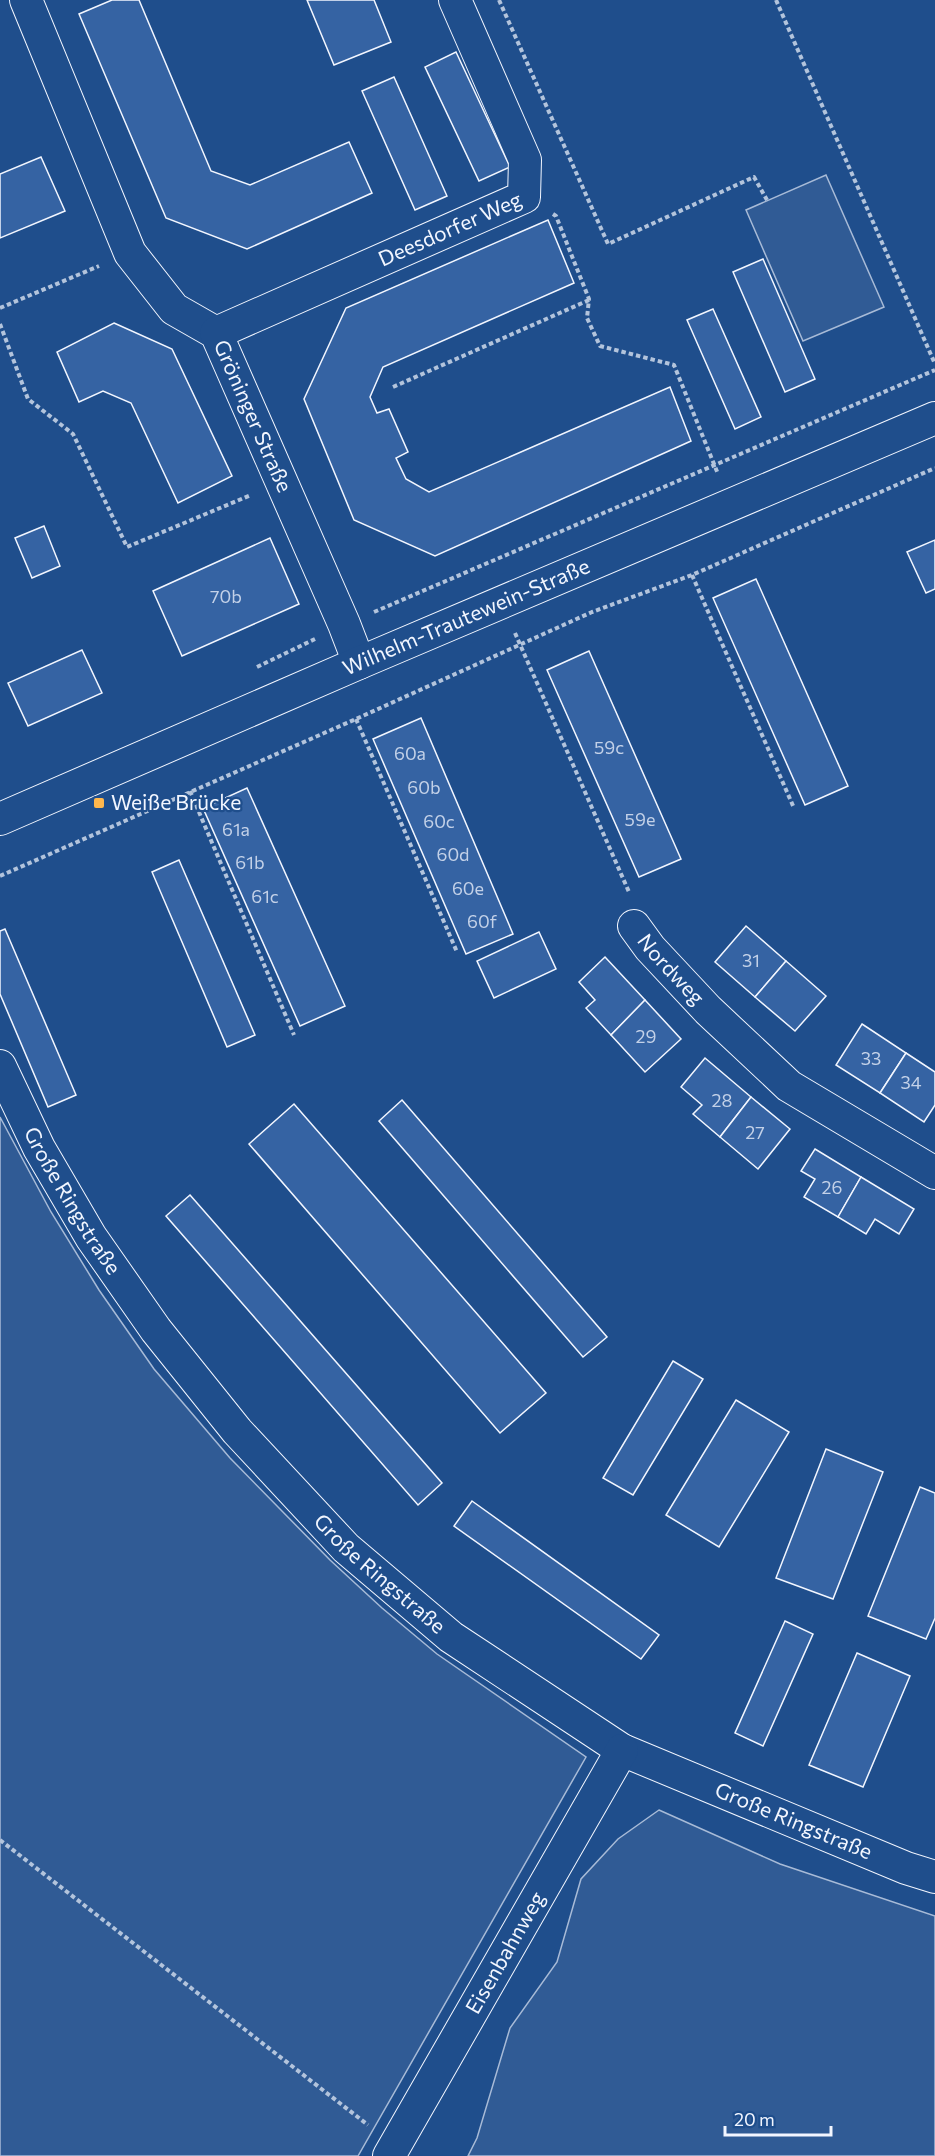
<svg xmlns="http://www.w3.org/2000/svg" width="935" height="2156" font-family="Commissioner,sans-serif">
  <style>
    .built { fill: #305b95; stroke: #a8bbd7; stroke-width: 1.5 }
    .building { fill: #3563a3; stroke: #f2f6ff; stroke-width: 1.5 }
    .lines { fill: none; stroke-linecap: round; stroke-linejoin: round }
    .minor-casing { stroke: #f2f6ff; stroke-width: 34 }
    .path { stroke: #b3c4dc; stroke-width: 4; stroke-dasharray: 4.5 3; stroke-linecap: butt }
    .minor { stroke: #1f4e8c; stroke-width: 32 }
    .poi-dot { fill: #ffb74d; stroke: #1f4e8c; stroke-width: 2 }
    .labels { text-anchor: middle; stroke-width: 4.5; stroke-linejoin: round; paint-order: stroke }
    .number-label { font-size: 18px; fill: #c3d1e8 }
    .street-label { font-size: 21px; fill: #f2f6ff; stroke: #1f4e8c }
    .poi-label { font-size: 21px; fill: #f2f6ff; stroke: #1f4e8c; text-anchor: start }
  </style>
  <rect width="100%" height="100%" fill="#1f4e8c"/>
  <g class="built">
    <path d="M826,175L884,307L803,341L746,210Z"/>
    <path d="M0,1117L51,1212L99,1290L154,1369L230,1458L330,1560L382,1608L437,1654L586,1757L358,2156H0Z"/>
    <path d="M659,1810L780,1864L935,1916V2156H468L477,2138L510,2028L557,1962L581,1879L618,1839Z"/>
  </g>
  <g class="building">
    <path d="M112,0H139L211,171L250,185L349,142L372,193L247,249L166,218L79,14Z"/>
    <path d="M307,0H374L391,42L334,65Z"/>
    <path d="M456,52L510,167L479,181L425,67Z"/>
    <path d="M394,77L447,196L415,210L362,91Z"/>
    <path d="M41,157L65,211L0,238V174Z"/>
    <path d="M548,220L574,283L383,367L370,397L377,413L389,409L408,452L396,458L406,479L429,492L670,387L691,441L435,556L354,520L304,399L346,308Z"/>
    <path d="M763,259L815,379L785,392L733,272Z"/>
    <path d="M713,309L761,417L735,429L687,320Z"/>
    <path d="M114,323L172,349L232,476L178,503L131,403L103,391L79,402L57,352Z"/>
    <path d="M44,526L60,566L32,578L15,538Z"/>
    <path d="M270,538L299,604L182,656L153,591Z"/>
    <path d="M935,540V589L926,593L907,552Z"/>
    <path d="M756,579L848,786L805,805L713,598Z"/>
    <path d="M82,650L102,693L28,726L8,683Z"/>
    <path d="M589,651L681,859L639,877L547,670Z"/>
    <path d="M421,718L513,934L466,954L373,739Z"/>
    <path d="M247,788L345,1006L300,1026L203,808Z"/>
    <path d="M179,860L255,1035L227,1047L152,872Z"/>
    <path d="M746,926L786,961L755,997L715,962Z"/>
    <path d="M5,929L76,1095L48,1107L0,994V931Z"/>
    <path d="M539,932L556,969L494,998L477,961Z"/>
    <path d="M605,957L645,1000L611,1035L586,1008L595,1000L579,982Z"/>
    <path d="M786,961L826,996L795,1031L755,997Z"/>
    <path d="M645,1000L681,1039L645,1072L611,1035Z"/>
    <path d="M862,1024L906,1053L880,1093L836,1065Z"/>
    <path d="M906,1053L935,1072V1105L924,1122L880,1093Z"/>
    <path d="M705,1058L751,1097L720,1137L693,1114L702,1105L681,1087Z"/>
    <path d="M751,1097L790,1129L758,1169L720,1137Z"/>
    <path d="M402,1100L607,1337L583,1357L379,1121Z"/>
    <path d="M294,1104L546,1393L500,1433L249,1144Z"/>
    <path d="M815,1149L861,1177L838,1217L804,1197L815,1179L801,1171Z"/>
    <path d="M861,1177L914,1209L899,1234L875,1219L866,1234L838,1217Z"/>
    <path d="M190,1195L442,1483L418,1505L166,1216Z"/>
    <path d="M673,1361L703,1379L633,1495L603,1478Z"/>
    <path d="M736,1400L789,1432L719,1547L666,1515Z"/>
    <path d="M826,1449L883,1472L833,1599L776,1578Z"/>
    <path d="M920,1487L935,1493V1618L926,1639L868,1616Z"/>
    <path d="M472,1501L659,1635L641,1659L454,1526Z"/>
    <path d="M785,1621L813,1634L763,1746L735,1733Z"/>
    <path d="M857,1653L910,1676L863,1787L809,1765Z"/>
  </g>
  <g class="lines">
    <defs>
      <g id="minor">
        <path id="s1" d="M26,0L130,253L174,309L216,333L344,624L359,663"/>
        <path id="s2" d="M216,333L524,197L525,160L455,0"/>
        <path id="s3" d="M0,819L359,663L935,418"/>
        <path id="s4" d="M634,926L650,948L708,1010L789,1086L935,1173"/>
        <path id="s5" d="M0,1066L39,1148L91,1237L156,1330L237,1431L346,1548L451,1637L622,1750L906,1868L935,1877"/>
        <path id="s6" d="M389,2156L622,1750"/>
      </g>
    </defs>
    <use href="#minor" class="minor-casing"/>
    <g class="path">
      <path d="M499,0L608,244L754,177L767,200"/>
      <path d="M776,0L935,364"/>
      <path d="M553,214L556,216L589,299L587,318L600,346L674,365L718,474"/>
      <path d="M0,308L99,266"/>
      <path d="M0,324L28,399L73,434L127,547L251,495"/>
      <path d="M393,387L589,300"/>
      <path d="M692,575L794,808"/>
      <path d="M374,612L935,370"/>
      <path d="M515,633L629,892"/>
      <path d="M257,667L315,639"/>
      <path d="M356,719L457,952"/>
      <path d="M190,791L294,1035"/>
      <path d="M0,876L356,719L592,612L692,575L935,468"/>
      <path d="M0,1840L368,2125"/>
    </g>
    <use href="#minor" class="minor"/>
  </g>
  <rect class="poi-dot" x="93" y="797" width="12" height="12" rx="3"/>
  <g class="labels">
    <g class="number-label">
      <text x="226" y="603">70b</text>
      <text x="609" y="754">59c</text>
      <text x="410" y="760">60a</text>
      <text x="424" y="794">60b</text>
      <text x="640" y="826">59e</text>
      <text x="439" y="828">60c</text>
      <text x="236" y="836">61a</text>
      <text x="453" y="861">60d</text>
      <text x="250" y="869">61b</text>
      <text x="468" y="895">60e</text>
      <text x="265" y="903">61c</text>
      <text x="482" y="928">60f</text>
      <text x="751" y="967">31</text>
      <text x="646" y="1043">29</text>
      <text x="871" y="1065">33</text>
      <text x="911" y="1089">34</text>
      <text x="722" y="1107">28</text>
      <text x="755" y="1139">27</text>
      <text x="832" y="1194">26</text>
    </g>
    <g class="street-label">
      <text dy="7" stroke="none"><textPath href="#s2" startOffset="256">Deesdorfer Weg</textPath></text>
      <text dy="7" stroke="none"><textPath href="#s1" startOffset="484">Gröninger Straße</textPath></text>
      <text dy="7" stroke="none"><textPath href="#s3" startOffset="508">Wilhelm-Trautewein-Straße</textPath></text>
      <text dy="7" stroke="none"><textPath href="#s4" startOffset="57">Nordweg</textPath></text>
      <text dy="7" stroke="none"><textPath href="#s5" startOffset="153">Große Ringstraße</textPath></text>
      <text dy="7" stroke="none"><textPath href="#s5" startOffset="639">Große Ringstraße</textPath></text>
      <text dy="7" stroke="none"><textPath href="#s5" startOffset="1125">Große Ringstraße</textPath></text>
      <text dy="7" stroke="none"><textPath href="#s6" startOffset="234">Eisenbahnweg</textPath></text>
    </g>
    <g class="poi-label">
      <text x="111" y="810">Weiße Brücke</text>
    </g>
  </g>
  <path d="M725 2126v9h106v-9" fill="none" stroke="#f2f6ff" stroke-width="3"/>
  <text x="734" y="2126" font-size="18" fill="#f2f6ff" stroke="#1f4e8c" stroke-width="4.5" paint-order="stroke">20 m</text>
</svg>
